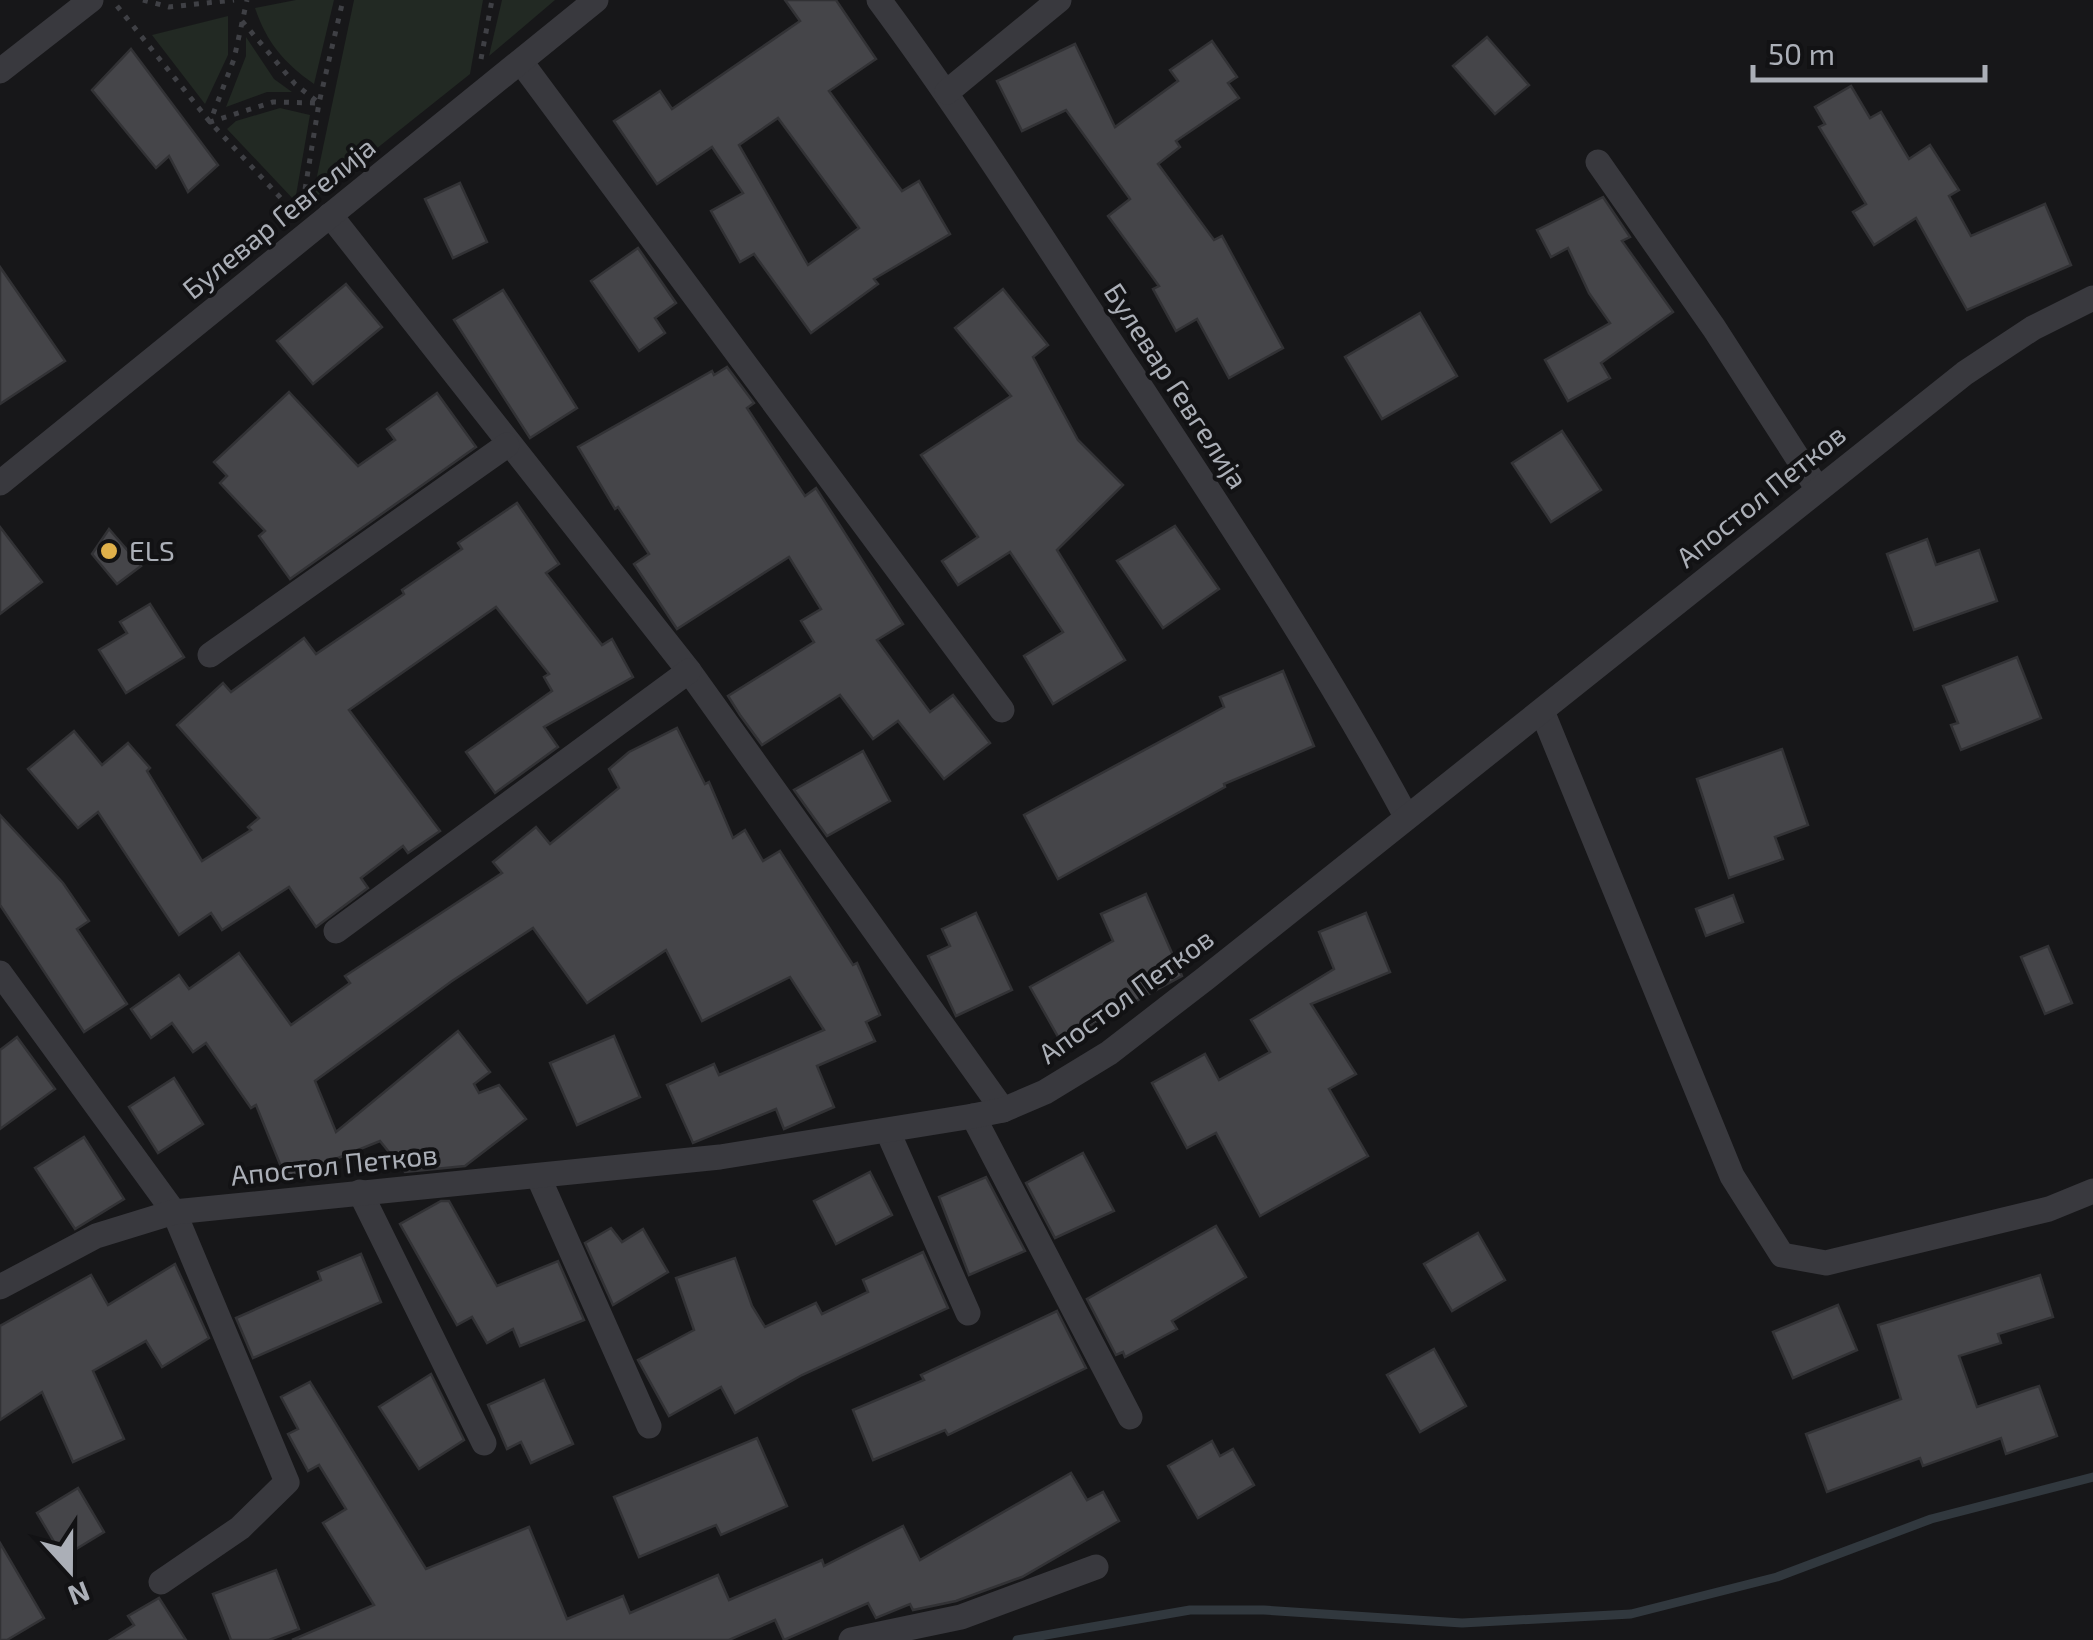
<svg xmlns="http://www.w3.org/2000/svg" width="2093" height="1640" font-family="'Exo 2',sans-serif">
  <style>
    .green { fill: #222923 }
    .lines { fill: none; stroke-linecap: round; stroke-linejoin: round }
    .stream { stroke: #31383e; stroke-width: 9 }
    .building { fill: #454549; stroke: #323235; stroke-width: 2.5; fill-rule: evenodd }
    .path { stroke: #3f4045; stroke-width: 5; stroke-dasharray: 5 8; stroke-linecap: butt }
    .street { stroke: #39393e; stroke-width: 25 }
    .poi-dot { fill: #dfb04a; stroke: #121214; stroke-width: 4 }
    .labels { text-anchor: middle; stroke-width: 8; stroke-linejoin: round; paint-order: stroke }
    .street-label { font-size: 28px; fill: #abafb7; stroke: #121214 }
    .poi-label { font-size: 28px; fill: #abafb7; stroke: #121214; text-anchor: start }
  </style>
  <rect width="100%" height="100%" fill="#171719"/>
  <g class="green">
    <path d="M296,0H334L314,84C284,63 267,43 255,8Z"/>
    <path d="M354,0H483L470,74L312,200Z"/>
    <path d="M502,0H555L489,56Z"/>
    <path d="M228,16V55L205,104L152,35Z"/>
    <path d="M246,37L274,79L292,92H267L226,107L246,56Z"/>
    <path d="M280,108L310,115L295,201L227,129L236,121Z"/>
  </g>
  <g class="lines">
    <path class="stream" d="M1017,1640L1190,1610H1264L1462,1623L1631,1614L1777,1577L1931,1519L2093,1477"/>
  </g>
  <g class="building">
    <path d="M785,0H836L876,59L829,91L902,191L919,181L950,234L874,279L878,284L811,333L754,254L740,262L711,211L743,193L712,147L657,184L614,121L660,91L672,109L800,21ZM778,118L859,228L808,265L739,145Z"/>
    <path d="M1487,37L1529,85L1495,114L1453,66Z"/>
    <path d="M1212,41L1237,77L1228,83L1239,98L1176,141L1180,147L1158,164L1214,240L1222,236L1283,348L1229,378L1197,319L1176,331L1153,289L1159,286L1108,216L1130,199L1066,110L1022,131L997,81L1075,44L1115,127L1178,81L1170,70Z"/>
    <path d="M131,49L218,165L188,192L169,156L156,168L92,90Z"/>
    <path d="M1851,86L1870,118L1881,112L1909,159L1930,145L1959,190L1949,196L1971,236L2045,204L2071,265L1967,310L1916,218L1874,245L1853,212L1866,204L1819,127L1825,124L1815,107Z"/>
    <path d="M460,183L487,242L453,258L425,199Z"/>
    <path d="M1603,197L1630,237L1622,241L1673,312L1601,363L1610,378L1568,401L1545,360L1610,323L1589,293L1568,248L1551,257L1537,230Z"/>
    <path d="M638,248L676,303L655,318L665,333L639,351L591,281Z"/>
    <path d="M0,267L65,361L0,404Z"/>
    <path d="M346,284L382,327L313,384L277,341Z"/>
    <path d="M1003,289L1048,345L1033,357L1078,440L1123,485L1057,550L1125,660L1053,704L1024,656L1063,632L1010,552L958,585L942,561L978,537L921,455L1011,396L955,328Z"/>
    <path d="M503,290L577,408L530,438L454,320Z"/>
    <path d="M1420,313L1457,376L1382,419L1345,357Z"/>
    <path d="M727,367L754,403L747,408L805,496L816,488L903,624L877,640L930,712L953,695L990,743L944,779L898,721L873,739L840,695L762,745L740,715L728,696L814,642L801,621L821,609L789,557L677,629L634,564L649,554L618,507L615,509L578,447L712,371L714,375Z"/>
    <path d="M289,392L358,466L395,440L387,429L437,393L476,447L290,579L259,536L265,531L220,483L227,476L214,462Z"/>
    <path d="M1562,431L1601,490L1551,522L1512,463Z"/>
    <path d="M517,503L559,564L546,573L602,645L612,639L633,677L544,727L558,747L495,793L466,752L552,691L544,677L549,674L496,607L349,710L440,831L408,853L403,846L361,878L368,888L316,927L289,887L222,930L211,913L179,935L98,812L78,828L28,769L74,731L102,765L128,743L150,768L147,771L202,861L251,830L248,827L259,818L177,725L223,683L231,692L304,638L316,654L404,594L402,590L462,549L458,543Z"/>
    <path d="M1175,526L1219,589L1163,628L1117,561Z"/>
    <path d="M0,527L42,582L0,614Z"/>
    <path d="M109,529L141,566L117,584L92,554Z"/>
    <path d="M1927,539L1936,565L1979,550L1997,601L1914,630L1887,554Z"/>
    <path d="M150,604L184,657L126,693L99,650L127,633L120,622Z"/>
    <path d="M2017,657L2041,718L1961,750L1951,725L1958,723L1943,686Z"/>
    <path d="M1283,671L1314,746L1224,784L1225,787L1058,879L1024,815L1224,707L1220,697Z"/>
    <path d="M677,728L705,784L709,782L733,838L745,830L763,861L780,851L853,965L857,963L880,1015L866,1022L875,1041L817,1066L834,1107L784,1129L776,1109L693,1143L667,1085L714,1064L719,1075L824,1030L790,977L702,1021L666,950L587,1003L533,928L452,981L315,1081L336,1132L458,1031L490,1072L474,1084L479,1093L499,1085L526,1119L465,1166L405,1172L380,1141L286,1179L256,1105L251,1108L206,1043L193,1052L172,1023L151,1038L131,1009L179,975L189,989L239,953L291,1025L350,983L345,976L502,873L493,862L536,827L550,844L619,788L609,769L629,752Z"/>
    <path d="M1782,749L1808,825L1775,837L1783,859L1729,878L1697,779Z"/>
    <path d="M863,751L890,801L827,836L794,790Z"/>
    <path d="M0,815L63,883L89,921L77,929L127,1004L84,1032L0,905Z"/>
    <path d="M1146,894L1182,976L1061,1042L1030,987L1113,941L1101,914Z"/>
    <path d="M1733,895L1743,922L1706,936L1696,909Z"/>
    <path d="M976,913L1012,990L956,1016L928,956L950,946L942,929Z"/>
    <path d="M1366,913L1390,972L1311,1004L1356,1074L1329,1089L1368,1156L1260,1216L1216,1133L1187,1148L1152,1083L1205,1054L1219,1080L1270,1052L1251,1020L1334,969L1319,932Z"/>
    <path d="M2048,946L2072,1003L2045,1014L2021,957Z"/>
    <path d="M614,1036L640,1097L577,1125L550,1063Z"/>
    <path d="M17,1037L55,1089L0,1129V1050Z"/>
    <path d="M174,1078L203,1124L158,1153L129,1107Z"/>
    <path d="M84,1137L124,1199L75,1229L35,1168Z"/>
    <path d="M1083,1153L1114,1211L1055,1238L1026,1183Z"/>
    <path d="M870,1172L892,1215L836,1244L814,1201Z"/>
    <path d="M986,1177L1025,1251L969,1275L939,1197Z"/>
    <path d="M441,1201H449L497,1286L558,1261L584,1320L520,1346L513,1329L487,1343L472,1317L457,1325L400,1224Z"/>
    <path d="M1216,1226L1246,1277L1172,1321L1177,1329L1125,1357L1123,1352L1116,1355L1087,1299Z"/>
    <path d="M611,1228L622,1242L643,1229L668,1272L613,1305L585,1243Z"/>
    <path d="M1478,1233L1505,1280L1452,1311L1424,1264Z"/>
    <path d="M923,1252L948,1308L802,1375L735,1413L721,1387L669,1416L638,1360L694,1330L676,1278L735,1258L752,1306L765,1327L816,1303L822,1314L868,1292L863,1280Z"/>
    <path d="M361,1254L381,1302L253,1358L236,1318L321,1280L318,1272Z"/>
    <path d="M175,1264L209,1338L162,1367L146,1341L93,1371L124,1439L73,1462L42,1392L0,1420V1326L91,1275L108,1305Z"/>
    <path d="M2040,1275L2053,1317L1998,1334L2001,1343L1959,1356L1977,1407L2039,1386L2057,1436L2006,1454L2001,1438L1923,1466L1920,1458L1827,1492L1806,1434L1901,1399L1878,1325Z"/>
    <path d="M1838,1305L1857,1350L1793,1378L1773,1332Z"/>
    <path d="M1057,1311L1086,1368L948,1435L945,1430L873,1460L853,1410L924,1380L921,1375Z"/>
    <path d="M1434,1349L1466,1406L1420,1432L1387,1375Z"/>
    <path d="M431,1374L464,1440L419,1469L379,1407Z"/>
    <path d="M544,1380L573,1444L531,1463L521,1442L507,1449L488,1405Z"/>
    <path d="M310,1382L426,1569L529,1527L567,1619L623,1596L630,1613L718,1575L729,1600L822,1560L824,1566L903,1526L920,1560L1071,1473L1087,1500L1103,1492L1119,1521L1022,1577L956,1601L913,1610L910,1604L876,1618L868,1603L784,1640L775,1620L729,1640H292L374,1605L323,1523L346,1509L319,1465L308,1471L288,1434L298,1429L281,1397Z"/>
    <path d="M757,1438L787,1506L721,1535L716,1525L639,1557L614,1497Z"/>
    <path d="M1212,1441L1220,1456L1233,1449L1254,1485L1198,1518L1168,1466Z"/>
    <path d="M78,1488L104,1532L63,1557L37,1513Z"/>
    <path d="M0,1543L44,1618L7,1640H0Z"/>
    <path d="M276,1570L299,1629L269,1640H231L213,1594Z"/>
    <path d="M159,1598L186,1640H110L134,1625L128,1616Z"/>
  </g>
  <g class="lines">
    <g class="path">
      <path d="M143,0L169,7L234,0"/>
      <path d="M117,6L210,122L292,210"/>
      <path d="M242,21L295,84L319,103L273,102L210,122L234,59L247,0"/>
      <path d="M481,59L492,0"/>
      <path d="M303,202L319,103L343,0"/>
    </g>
    <g class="street">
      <path d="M879,0C968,120 1047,246 1130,371C1226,517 1323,662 1406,816"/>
      <path d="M521,62L1002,710"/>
      <path d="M0,71L91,0"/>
      <path d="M947,92L1059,0"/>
      <path d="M1598,162L1714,328L1817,488"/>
      <path d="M330,215L689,671L1003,1110"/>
      <path d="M0,483L596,0"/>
      <path d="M210,655L507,445"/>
      <path d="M1542,711L1732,1176L1782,1255L1826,1263L2049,1209L2093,1191"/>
      <path d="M336,931L689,671"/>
      <path d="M0,973L174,1212L287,1482L240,1528L161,1582"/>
      <path d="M973,1116L1130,1417"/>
      <path d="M888,1132L968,1313"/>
      <path d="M538,1176L649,1426"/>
      <path d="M360,1192L484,1443"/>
      <path d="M0,1287L96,1236L174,1212L720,1157L973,1116L1003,1110L1045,1092L1109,1053L1206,978L1965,373L2033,328L2093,298"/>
      <path d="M851,1640L961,1617L1096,1567"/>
    </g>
  </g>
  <circle class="poi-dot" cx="109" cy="551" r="10"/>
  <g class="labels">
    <g class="street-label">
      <text transform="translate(279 218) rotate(-39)" y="10">Булевар Гевгелија</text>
      <text transform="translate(1176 386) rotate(57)" y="10">Булевар Гевгелија</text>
      <text transform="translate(1761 496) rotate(-39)" y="10">Апостол Петков</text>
      <text transform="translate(1126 996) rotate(-36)" y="10">Апостол Петков</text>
      <text transform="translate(334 1165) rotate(-6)" y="10">Апостол Петков</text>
    </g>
    <g class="poi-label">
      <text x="129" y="561">ELS</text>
    </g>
  </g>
  <g transform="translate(70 1570) rotate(159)" stroke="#121214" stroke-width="8" paint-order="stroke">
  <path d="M0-8L18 38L0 25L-18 38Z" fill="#abafb7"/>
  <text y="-15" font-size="28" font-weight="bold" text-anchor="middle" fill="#abafb7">N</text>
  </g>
  <path d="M1753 65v15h232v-15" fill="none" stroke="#abafb7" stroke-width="5"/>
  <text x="1768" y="65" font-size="30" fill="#abafb7" stroke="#121214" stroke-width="8" paint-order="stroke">50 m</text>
</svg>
